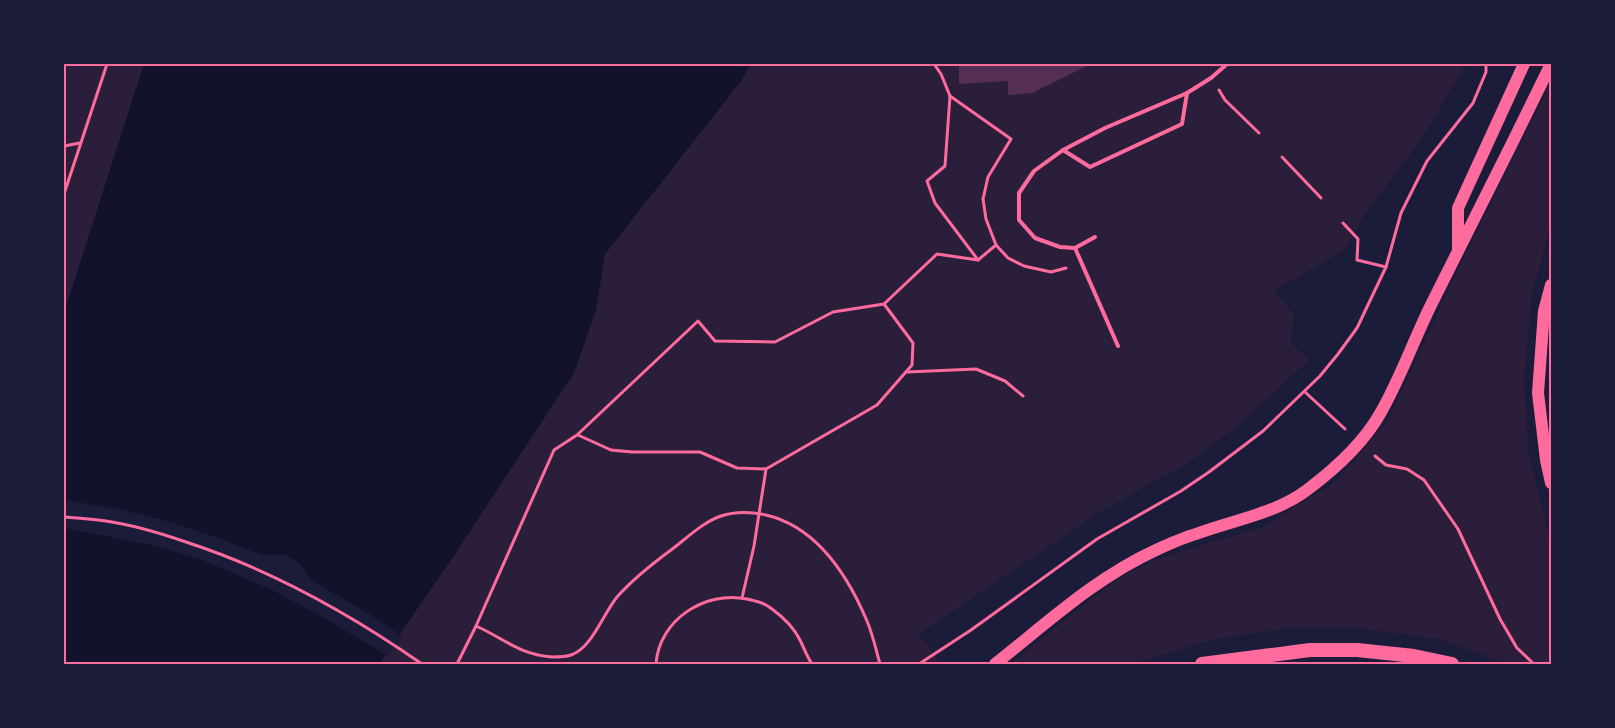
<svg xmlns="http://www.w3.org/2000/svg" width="1615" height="728" font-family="'Source Sans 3',sans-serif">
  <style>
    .green { fill: #2a1e3b }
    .water { fill: #12122b }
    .pier { fill: #1b1b3a }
    .building { fill: #542f53 }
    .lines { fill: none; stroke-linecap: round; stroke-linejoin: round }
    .path { stroke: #ff6b9d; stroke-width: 3 }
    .service { stroke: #ff6b9d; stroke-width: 4 }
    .primary { stroke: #ff6b9d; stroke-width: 12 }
    .trunk { stroke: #ff6b9d; stroke-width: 14 }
    .neatline { fill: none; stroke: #ff6b9d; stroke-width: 2 }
  </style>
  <rect width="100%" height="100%" fill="#1b1b3a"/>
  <g class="green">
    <path d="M64,64H144L64,313Z"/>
    <path d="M750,64H1461L1465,66L1421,140L1363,217L1345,250L1275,290L1294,315L1291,343L1309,360L1239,425L1185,465L1101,511L919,634L941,664H379L410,620L596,310L605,254L741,81Z"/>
    <path d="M1551,82V222L1532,296L1524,377L1529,456L1551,546V664H1508L1439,639L1363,629L1288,628L1211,640L1131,664H1010L1103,590L1126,574L1156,560L1195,547L1261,528L1338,480L1388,420L1460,265Z"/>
  </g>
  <path class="water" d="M144,64H750L741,81L605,254L596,310L574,373L449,563L379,664H64V313Z"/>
  <path class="pier" d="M64,500L119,509L166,521L219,538L262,555H286L298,562L313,581L371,615L402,636L388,656L321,616L270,589L202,560L156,546L64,528Z"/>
  <path class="building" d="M959,64H1091L1032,93L1008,95V81L959,84Z"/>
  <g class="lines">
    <g class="path">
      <path d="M934,64L941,74L950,96L1011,139L988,177L983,199L986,219L996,245L1008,258L1024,266L1051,272L1066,268"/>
      <path d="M1219,90L1225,100L1259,133"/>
      <path d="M64,146L80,143"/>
      <path d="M1282,157L1321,198"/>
      <path d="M64,194L107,64"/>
      <path d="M1343,223L1358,239L1357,260L1386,267"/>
      <path d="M978,260L996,245"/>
      <path d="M907,372L976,369L1005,381L1023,396"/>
      <path d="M1305,392L1345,429"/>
      <path d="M578,435L611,450L632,452H700L737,468L766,469L877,405L912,365L913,343L884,304"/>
      <path d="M1375,456L1386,465L1407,469L1424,480L1458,529L1500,619L1517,648L1534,664"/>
      <path d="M64,517C78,518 92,519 106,521C133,525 160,533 186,542C272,570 349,613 422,664"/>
      <path d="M742,598L754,546L766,469"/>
      <path d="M476,626L554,450L577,435L698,321L715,341L775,342L833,312L884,304L937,254L978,260L935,203L927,181L945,166L950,96"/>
      <path d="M457,664L476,626C505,639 518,654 552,657C558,657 565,657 571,655C592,648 603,614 617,597C633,579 652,564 671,550C687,538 703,522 721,516C736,511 752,512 766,515C817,527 848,576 867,621C873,635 876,650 880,664"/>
      <path d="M656,664C659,620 705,590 747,599C756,601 765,603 772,609C783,617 794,628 800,640C804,648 807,657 812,664"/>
      <path d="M919,664L971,630L1097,539L1181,491L1209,472L1263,431L1320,376L1338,354L1357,328L1386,267L1401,213L1427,161L1473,103L1486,72V64"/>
    </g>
    <g class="service">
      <path d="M1063,150L1090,167L1182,124L1187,93"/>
      <path d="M1095,237L1075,248L1060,247L1035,238L1019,220V193L1034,171L1063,150L1105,128L1187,93L1211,78L1227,64"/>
      <path d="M1075,248L1118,346"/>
    </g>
    <g class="primary">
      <path d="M1458,250V208L1524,64"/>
      <path d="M1551,285L1544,311L1538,393L1546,460L1551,483"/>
      <path d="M995,664C1047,623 1095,578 1156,550C1169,544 1182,538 1196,534C1233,520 1275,514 1307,490C1335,469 1364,443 1381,412C1401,377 1414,339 1432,303C1472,224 1512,144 1551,64"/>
    </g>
    <path class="trunk" d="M1202,664L1310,650H1357L1414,656L1452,664"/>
  </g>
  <rect width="1615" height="728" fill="none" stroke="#1b1b3a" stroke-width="130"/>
  <rect x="65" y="65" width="1485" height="598" class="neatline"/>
</svg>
